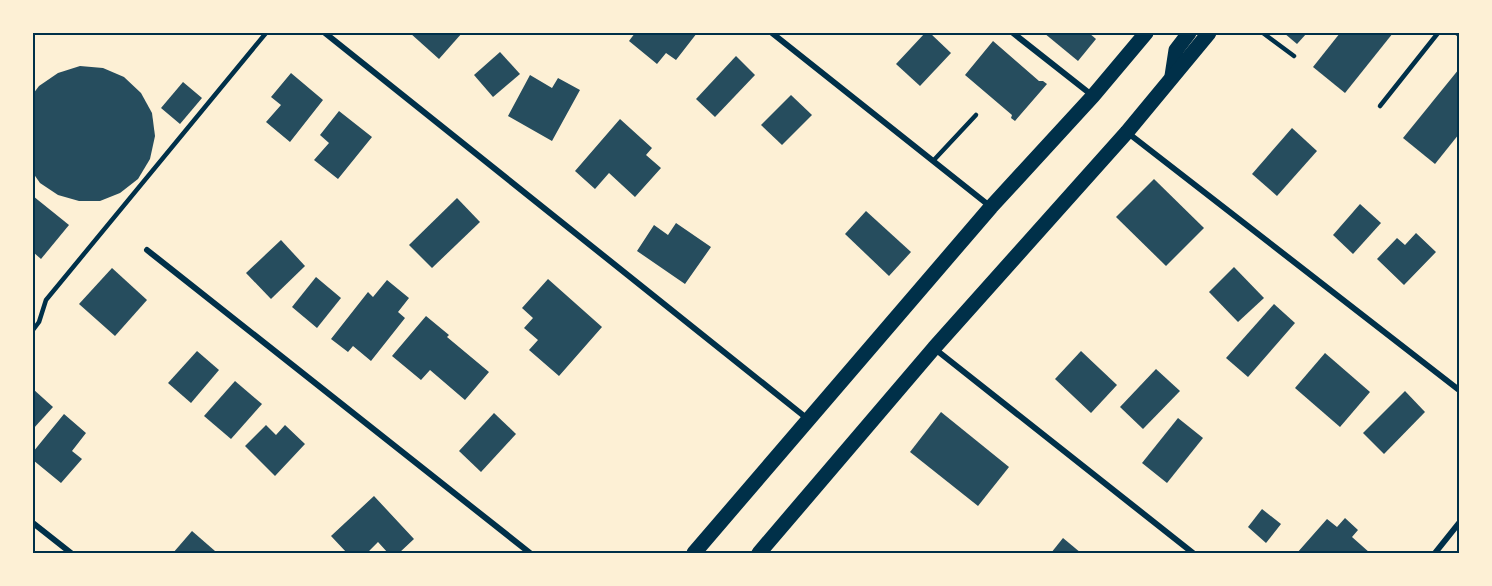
<svg xmlns="http://www.w3.org/2000/svg" width="1492" height="586" font-family="Arial,sans-serif">
  <style>
    .building { fill: #264d5e }
    .lines { fill: none; stroke-linecap: round; stroke-linejoin: round }
    .service { stroke: #003049; stroke-width: 4.5 }
    .minor { stroke: #003049; stroke-width: 6 }
    .primary { stroke: #003049; stroke-width: 15 }
    .neatline { fill: none; stroke: #003049; stroke-width: 2 }
  </style>
  <rect width="100%" height="100%" fill="#fdf0d5"/>
  <g class="building">
    <path d="M410,33H462L439,59Z"/>
    <path d="M635,33H697L676,60L666,53L657,64L629,41Z"/>
    <path d="M925,33H930L951,53L920,86L896,64Z"/>
    <path d="M1044,33H1089L1096,39L1078,61Z"/>
    <path d="M1284,33H1307L1297,44Z"/>
    <path d="M1340,33H1393L1345,93L1313,67Z"/>
    <path d="M993,41L1039,81H1043L1047,84L1015,121L1011,118L1012,115L965,75Z"/>
    <path d="M500,52L520,74L493,97L474,75Z"/>
    <path d="M736,56L755,75L715,117L696,99Z"/>
    <path d="M80,66L103,68L124,77L141,93L152,113L155,136L150,159L138,179L120,193L100,201H79L58,195L40,183L33,173V94L39,86L58,73Z"/>
    <path d="M1459,69V134L1435,164L1403,138Z"/>
    <path d="M291,73L323,100L290,142L266,122L281,105L271,97Z"/>
    <path d="M530,75L552,88L558,78L580,90L552,141L508,116Z"/>
    <path d="M183,82L202,98L180,124L161,108Z"/>
    <path d="M791,95L812,115L782,145L761,125Z"/>
    <path d="M339,111L372,137L338,179L314,160L329,143L320,135Z"/>
    <path d="M620,119L652,148L646,155L661,168L635,197L609,173L595,189L575,171Z"/>
    <path d="M1292,128L1317,151L1277,196L1252,174Z"/>
    <path d="M1154,179L1204,228L1166,266L1116,217Z"/>
    <path d="M33,196L69,225L41,259L33,252Z"/>
    <path d="M457,198L480,222L432,268L409,245Z"/>
    <path d="M1360,204L1381,223L1353,254L1333,235Z"/>
    <path d="M866,211L911,252L889,276L845,234Z"/>
    <path d="M676,223L711,247L685,284L637,251L654,225L668,235Z"/>
    <path d="M1416,233L1436,252L1404,285L1377,259L1397,238L1405,245Z"/>
    <path d="M281,240L305,266L271,299L246,273Z"/>
    <path d="M1234,267L1264,298L1238,322L1209,292Z"/>
    <path d="M112,268L147,300L115,336L79,304Z"/>
    <path d="M316,277L341,298L317,328L292,307Z"/>
    <path d="M548,279L602,327L559,376L529,350L538,340L524,328L533,318L522,308Z"/>
    <path d="M387,280L409,298L398,312L405,318L371,361L353,346L348,352L331,339L368,292L373,297Z"/>
    <path d="M1274,304L1295,323L1248,377L1226,358Z"/>
    <path d="M426,316L449,335L447,337L489,372L465,400L430,370L421,380L392,356Z"/>
    <path d="M197,351L219,370L191,403L168,383Z"/>
    <path d="M1081,351L1117,385L1091,413L1055,379Z"/>
    <path d="M1325,353L1370,392L1340,427L1295,388Z"/>
    <path d="M1156,369L1180,391L1143,429L1120,407Z"/>
    <path d="M235,381L262,404L231,439L204,416Z"/>
    <path d="M33,389L53,407L33,429Z"/>
    <path d="M1405,391L1425,412L1384,454L1363,433Z"/>
    <path d="M941,412L1009,467L978,506L910,452Z"/>
    <path d="M494,413L516,434L481,472L459,451Z"/>
    <path d="M64,414L86,433L72,451L82,459L61,483L33,460V452Z"/>
    <path d="M1178,418L1203,438L1167,483L1142,463Z"/>
    <path d="M266,425L276,435L285,425L305,444L275,476L245,446Z"/>
    <path d="M374,496L414,539L399,553H388L378,542L367,553H347L331,536Z"/>
    <path d="M1262,509L1281,524L1266,543L1248,527Z"/>
    <path d="M1345,518L1358,530L1352,537L1370,553H1297L1327,519L1337,527Z"/>
    <path d="M192,531L215,551L213,553H173Z"/>
    <path d="M1063,538L1081,553H1051Z"/>
  </g>
  <g class="lines">
    <g class="service">
      <path d="M1263,33L1294,56"/>
      <path d="M1380,106L1438,33"/>
      <path d="M933,161L976,115"/>
      <path d="M33,330L39,322L46,300L266,33"/>
    </g>
    <g class="minor">
      <path d="M325,33L809,420"/>
      <path d="M772,33L991,207"/>
      <path d="M1013,33L1093,96"/>
      <path d="M1458,33H1459"/>
      <path d="M1128,133L1459,390"/>
      <path d="M147,250L530,553"/>
      <path d="M935,349L1193,553"/>
      <path d="M33,523L71,553"/>
      <path d="M1435,553L1459,523"/>
    </g>
    <g class="primary">
      <path d="M1172,76L1176,50L1189,33"/>
      <path d="M694,553L991,207L1093,96L1146,33"/>
      <path d="M759,553L934,348L1127,132L1209,33"/>
    </g>
  </g>
  <rect width="1492" height="586" fill="none" stroke="#fdf0d5" stroke-width="69"/>
  <rect x="34" y="34" width="1424" height="518" class="neatline"/>
</svg>
